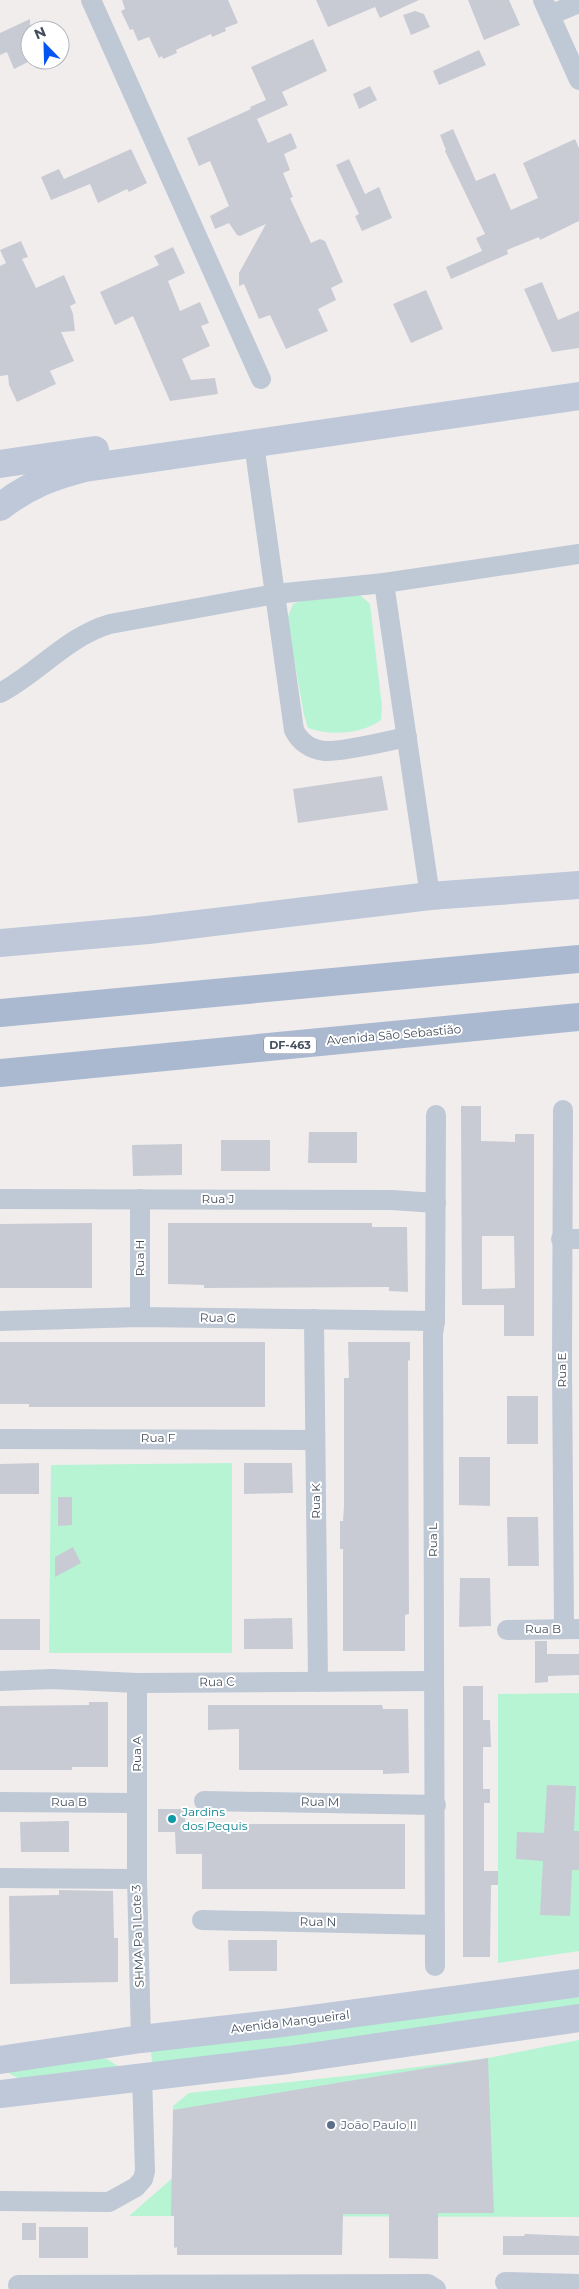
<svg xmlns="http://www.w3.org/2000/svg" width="579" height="2289" font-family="Montserrat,sans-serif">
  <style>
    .green { fill: #b6f4d4 }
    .building { fill: #c9cbd4; fill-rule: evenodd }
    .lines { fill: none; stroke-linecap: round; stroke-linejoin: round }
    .street { stroke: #bfc8d5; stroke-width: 20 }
    .secondary { stroke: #bec8d9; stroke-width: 28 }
    .primary { stroke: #aab9d0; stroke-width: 28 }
    .culture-dot { fill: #0f9aa8; stroke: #fff; stroke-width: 2 }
    .service-dot { fill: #5c6f8a; stroke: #fff; stroke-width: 2 }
    .labels { text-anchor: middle; stroke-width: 4; stroke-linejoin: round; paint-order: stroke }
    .shield { fill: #fff; stroke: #7c838e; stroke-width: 1 }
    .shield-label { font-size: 11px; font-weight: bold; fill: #444e5d }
    .street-label { font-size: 12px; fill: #444e5d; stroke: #fff }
    .culture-label { font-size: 12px; fill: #0d838f; stroke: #fff; text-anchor: start }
    .service-label { font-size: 12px; fill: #4e5e75; stroke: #fff; text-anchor: start }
  </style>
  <rect width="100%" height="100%" fill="#f1eded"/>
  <g class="green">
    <path d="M353,594L361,596L370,604L382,707L381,720C363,734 330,736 308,728L304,715L287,619L293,604L304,600Z"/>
    <path d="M232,1463V1653H49L51,1465Z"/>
    <path d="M579,1693V1951L498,1963V1694Z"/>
    <path d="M579,1991V2006L152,2065L151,2050Z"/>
    <path d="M579,2040V2217L129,2216L176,2175L173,2110V2106L189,2093L354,2075L488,2058Z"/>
    <path d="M99,2057L107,2059L121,2068L25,2082L5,2071Z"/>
  </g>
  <g class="building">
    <path d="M122,0H228L238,23L225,28L226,31L212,37L211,34L176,50L177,53L163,59L162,56L159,58L149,37L138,41L133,29L130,30L121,11L125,9Z"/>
    <path d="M316,0H419L380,18L375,7L328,27Z"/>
    <path d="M468,0H509L520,25L484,40Z"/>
    <path d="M415,11L424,14L430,27L411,35L403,15Z"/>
    <path d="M30,19V61L14,69L7,52L0,55V33Z"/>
    <path d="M313,39L327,71L282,92L288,105L257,119L268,143L291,133L297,148L284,154L290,170L283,173L293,197L290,198L311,243L320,239L325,241L343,282L331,288L336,300L318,309L328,331L286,349L270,315L259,319L244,284L239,286V273L266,224L240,236L237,235L229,223L215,229L210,216L229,206L210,161L199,166L187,138L251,109L250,107L266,100L251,67Z"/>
    <path d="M479,50L486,65L439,85L433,71Z"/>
    <path d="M370,86L377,100L359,109L353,94Z"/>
    <path d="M453,129L476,181L495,173L511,210L538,198L523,163L575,139L579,148V221L540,240L539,237L507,250L508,254L451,279L446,267L482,251L476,238L485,234L445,151L446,150L440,135Z"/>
    <path d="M131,149L147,183L129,192L127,189L98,203L90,184L51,200L41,177L59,169L64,179Z"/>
    <path d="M349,159L365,194L379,187L392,218L362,231L355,216L359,214L336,165Z"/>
    <path d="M21,241L28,257L22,259L36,288L64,275L76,303L70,306L73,314L75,331L61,332L74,361L50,371L56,384L17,402L9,385L8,375L0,376V266L6,263L0,250Z"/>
    <path d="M173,247L185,273L168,281L180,311L200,302L209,323L201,326L210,346L182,359L191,380L215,378L218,394L170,401L133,316L115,325L100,292L159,265L154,256Z"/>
    <path d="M542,282L558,320L579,311V348L552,352L524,289Z"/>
    <path d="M426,290L443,329L411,343L393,304Z"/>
    <path d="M382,776L388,810L298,823L293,789Z"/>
    <path d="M461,1106H481V1141L515,1142V1134H534V1336H504V1305H462ZM482,1236H514L515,1288L482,1289Z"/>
    <path d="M309,1132H357V1163H308Z"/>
    <rect x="221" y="1140" width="49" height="31"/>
    <path d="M182,1144V1175L133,1176L132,1145Z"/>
    <path d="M92,1223V1288H0V1224Z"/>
    <path d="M168,1223H372V1227H407L408,1292L389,1291V1287L204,1288V1285L168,1284Z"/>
    <path d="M0,1342H265V1407H29V1404H0Z"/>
    <path d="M348,1342H410V1361L408,1360L409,1614L405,1615V1651H343V1549H340V1521H343L344,1506V1378H349Z"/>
    <rect x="507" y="1396" width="31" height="48"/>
    <path d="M459,1457H490V1506L459,1505Z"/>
    <path d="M39,1463V1494H0V1464Z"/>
    <path d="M244,1463H292L293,1493L244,1494Z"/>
    <path d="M58,1497H72V1525L58,1526Z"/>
    <path d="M507,1517H538L539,1566H508Z"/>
    <path d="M73,1547L81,1563L55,1577V1557Z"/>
    <path d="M460,1578H490L491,1626L459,1627Z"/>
    <path d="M292,1618L293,1649H244V1619Z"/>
    <rect x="0" y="1619" width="40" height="31"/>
    <path d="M535,1641H547V1654H579V1675L548,1676V1682L535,1683Z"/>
    <path d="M463,1686H483V1720H490L491,1747H483V1789H490V1803H484V1871H498V1885H491L490,1957H463Z"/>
    <path d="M89,1702H108V1767H72V1770H0V1706L89,1705Z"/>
    <path d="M208,1705H382L383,1709H408L409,1773L383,1774V1770H239V1729L208,1730Z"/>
    <path d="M547,1785L576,1786L574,1831H579V1870H572L570,1916L540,1915L543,1861L516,1859L517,1832L544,1833Z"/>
    <path d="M158,1809H186L185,1824H405V1889H202V1854H176L175,1832H158Z"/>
    <path d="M69,1821V1852H21L20,1822Z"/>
    <path d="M59,1890L113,1891L114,1938H118V1982L10,1984L9,1896L59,1895Z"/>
    <path d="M228,1940H277V1971H229Z"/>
    <path d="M488,2058L494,2213H438V2259L389,2258V2214H343L342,2255H177V2247L174,2248V2216H171L173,2110Z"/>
    <rect x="22" y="2223" width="14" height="17"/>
    <rect x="39" y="2227" width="49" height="31"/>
    <path d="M525,2234L579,2236V2255H503V2236H524Z"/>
  </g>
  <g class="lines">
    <g class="street">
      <path d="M91,0L261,379"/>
      <path d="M543,0L579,80"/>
      <path d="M550,15L579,3"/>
      <path d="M254,444L294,730C300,742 311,750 325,751C344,752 387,741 407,737"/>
      <path d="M384,583L430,896"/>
      <path d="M0,693C38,673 68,636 110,624L275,594L384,583L579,554"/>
      <path d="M563,1110L562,1365L564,1629"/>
      <path d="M0,1199L392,1200L436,1203"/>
      <path d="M140,1199V1317"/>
      <path d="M561,1239H579"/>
      <path d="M314,1319L318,1682"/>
      <path d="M0,1321L140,1317L435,1321"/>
      <path d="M0,1439L315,1440"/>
      <path d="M507,1630L579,1629"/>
      <path d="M0,1681L52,1679L137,1683L433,1681"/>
      <path d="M204,1801L436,1805"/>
      <path d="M0,1802L137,1803"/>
      <path d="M0,1878L137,1879L141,2039"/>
      <path d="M137,1879V1683"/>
      <path d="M202,1920L434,1925"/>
      <path d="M435,1966L433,1334L435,1321L436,1115"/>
      <path d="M0,2201L109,2202L136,2187L143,2179L145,2171L142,2076"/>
      <path d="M505,2282L579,2284"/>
      <path d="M18,2285L428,2284L436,2289"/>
    </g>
    <g class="secondary">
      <path d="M0,464L95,450"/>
      <path d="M0,507C29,485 50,477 85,468L579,396"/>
      <path d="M0,943L148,930L430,896L579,885"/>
      <path d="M0,2060L141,2039L282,2023L579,1983"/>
      <path d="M0,2094L288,2060L579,2018"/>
    </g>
    <g class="primary">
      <path d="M0,1013L579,959"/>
      <path d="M0,1073L579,1017"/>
    </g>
  </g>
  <circle class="culture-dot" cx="172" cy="1819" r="5"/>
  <circle class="service-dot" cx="331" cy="2125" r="5"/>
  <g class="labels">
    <rect class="shield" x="264" y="1036.5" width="52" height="17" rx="4"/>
    <g class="shield-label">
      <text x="290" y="1049">DF-463</text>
    </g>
    <g class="street-label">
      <text transform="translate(394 1035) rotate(-5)" y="4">Avenida São Sebastião</text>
      <text x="218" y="1203">Rua J</text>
      <text transform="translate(140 1258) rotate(-90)" y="4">Rua H</text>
      <text transform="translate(218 1318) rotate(1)" y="4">Rua G</text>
      <text transform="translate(562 1370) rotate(-90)" y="4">Rua E</text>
      <text x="158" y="1442">Rua F</text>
      <text transform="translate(316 1501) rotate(-90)" y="4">Rua K</text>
      <text transform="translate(433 1540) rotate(-90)" y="4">Rua L</text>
      <text x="543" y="1633">Rua B</text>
      <text transform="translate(217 1682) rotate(-1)" y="4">Rua C</text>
      <text transform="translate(137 1754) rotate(-90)" y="4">Rua A</text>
      <text x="69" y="1806">Rua B</text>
      <text transform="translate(320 1802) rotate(1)" y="4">Rua M</text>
      <text transform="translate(318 1922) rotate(1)" y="4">Rua N</text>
      <text transform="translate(138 1936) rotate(-92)" y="4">SHMA Pa 1 Lote 3</text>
      <text transform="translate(290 2022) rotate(-7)" y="4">Avenida Mangueiral</text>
    </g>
    <g class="culture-label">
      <text x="182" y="1816">Jardins<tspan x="182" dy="14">dos Pequis</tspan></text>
    </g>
    <g class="service-label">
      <text x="341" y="2129">João Paulo II</text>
    </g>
  </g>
  <g transform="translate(45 45) rotate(337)"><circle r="24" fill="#ffffff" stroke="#b4b8be"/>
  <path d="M0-4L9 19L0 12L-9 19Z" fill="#0554f2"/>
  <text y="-8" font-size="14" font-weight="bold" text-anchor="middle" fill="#444e5d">N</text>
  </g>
</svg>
